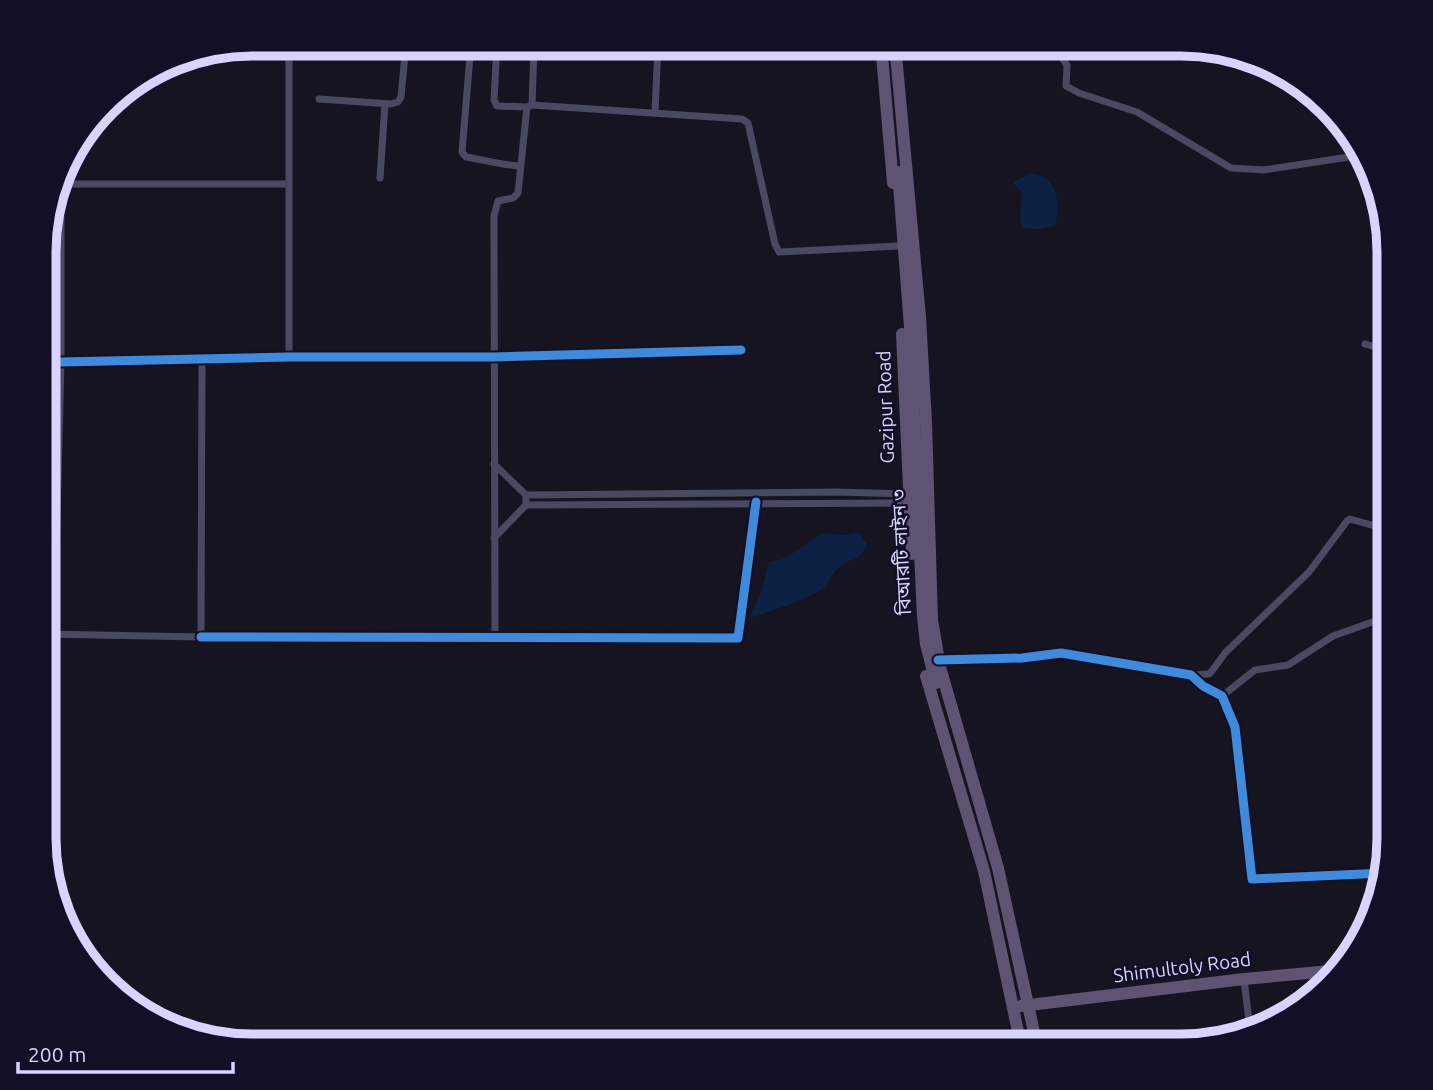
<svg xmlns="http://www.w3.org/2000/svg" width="1433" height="1090" font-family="Ubuntu,'Noto Sans Bengali',sans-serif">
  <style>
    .water { fill: #0d2144 }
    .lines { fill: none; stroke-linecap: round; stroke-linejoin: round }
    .minor { stroke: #4a4962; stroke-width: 7 }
    .primary { stroke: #5e5373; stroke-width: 12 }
    .cycleway-casing { stroke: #130f26; stroke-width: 13 }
    .cycleway { stroke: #408adc; stroke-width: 9 }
    .labels { text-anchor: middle; stroke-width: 5; stroke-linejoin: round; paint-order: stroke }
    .street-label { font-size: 19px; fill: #d9d4ff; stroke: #130f26 }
    .rim { fill: none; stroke: #d9d4ff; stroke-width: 9 }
  </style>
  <rect width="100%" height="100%" fill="#161421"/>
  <g class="water">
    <path d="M1030,173C1059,176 1060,202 1055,226L1039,229L1022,228L1020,219L1022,192L1013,183Z"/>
    <path d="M858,532L867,544C859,564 852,556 839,567C832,573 829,583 822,589C804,602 775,608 755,617L750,616L762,590L768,563L786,558L822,533L846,535Z"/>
  </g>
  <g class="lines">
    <g class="minor">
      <path d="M471,44L462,152L466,157C484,160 501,165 520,166"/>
      <path d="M497,44L494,100L497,106L527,107"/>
      <path d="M529,44L534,48L532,105L742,119L748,123L775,244L779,252L898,246"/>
      <path d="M1052,44L1067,65L1066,86L1079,93L1137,112L1231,168L1264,170L1349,157L1367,158"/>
      <path d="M319,99L391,104L398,102L401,97L406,44"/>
      <path d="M655,113L658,44"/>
      <path d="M380,178L385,104"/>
      <path d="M59,184H288"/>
      <path d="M1365,344L1389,351"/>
      <path d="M289,357V44"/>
      <path d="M61,362L289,357H493L741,350"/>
      <path d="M526,495L836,492L908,494"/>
      <path d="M526,505L908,503"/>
      <path d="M494,538L526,505V495L494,464"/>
      <path d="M45,634L201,637L202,359"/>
      <path d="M54,635L61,362V178"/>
      <path d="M201,637L738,638L756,502"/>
      <path d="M495,638L494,216L498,201L513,198L518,193L527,107L532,105"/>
      <path d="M938,660L1022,658L1061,653L1191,675L1203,686L1222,696L1235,727L1252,879L1384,873"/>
      <path d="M1191,675L1209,674L1212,671L1225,653L1309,572L1347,521L1350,519L1389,530"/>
      <path d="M1222,696L1255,670L1288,665L1333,636L1375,621H1389"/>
      <path d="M1244,979L1250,1030"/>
    </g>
    <g class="primary">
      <path d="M881,44L893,183"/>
      <path d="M895,44L920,317L926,422L932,620L940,667L998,868L1037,1046"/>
      <path d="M898,172L910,327L923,617L926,644L936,683"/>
      <path d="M902,334L912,554"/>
      <path d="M926,676L984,871L1021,1046"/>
      <path d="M1021,1006L1244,979L1341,970"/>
    </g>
    <defs>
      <g id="cycleway">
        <path d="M61,362L289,357H493L741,350"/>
        <path d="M201,637L738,638L756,502"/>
        <path d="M938,660L1022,658L1061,653L1191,675L1203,686L1222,696L1235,727L1252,879L1384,873"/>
      </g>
    </defs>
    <use href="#cycleway" class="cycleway-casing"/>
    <use href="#cycleway" class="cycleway"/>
  </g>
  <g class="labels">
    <g class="street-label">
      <text transform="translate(885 407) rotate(-92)" y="7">Gazipur Road</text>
      <text transform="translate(901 552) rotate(-93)" y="7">বিআরটি লাইন ৩</text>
      <text transform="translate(1182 967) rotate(-7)" y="7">Shimultoly Road</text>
    </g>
  </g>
  <path d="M0 0H1433V1090H0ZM252 56H1181A196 196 0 0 1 1377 252V838A196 196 0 0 1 1181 1034H252A196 196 0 0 1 56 838V252A196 196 0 0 1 252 56Z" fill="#130f26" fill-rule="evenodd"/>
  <path class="rim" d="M252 56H1181A196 196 0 0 1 1377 252V838A196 196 0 0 1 1181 1034H252A196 196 0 0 1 56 838V252A196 196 0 0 1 252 56Z"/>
  <path d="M18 1062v10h215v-10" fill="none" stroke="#d9d4ff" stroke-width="3.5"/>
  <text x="28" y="1062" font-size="21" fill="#d9d4ff" stroke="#130f26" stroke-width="5" paint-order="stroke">200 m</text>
</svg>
